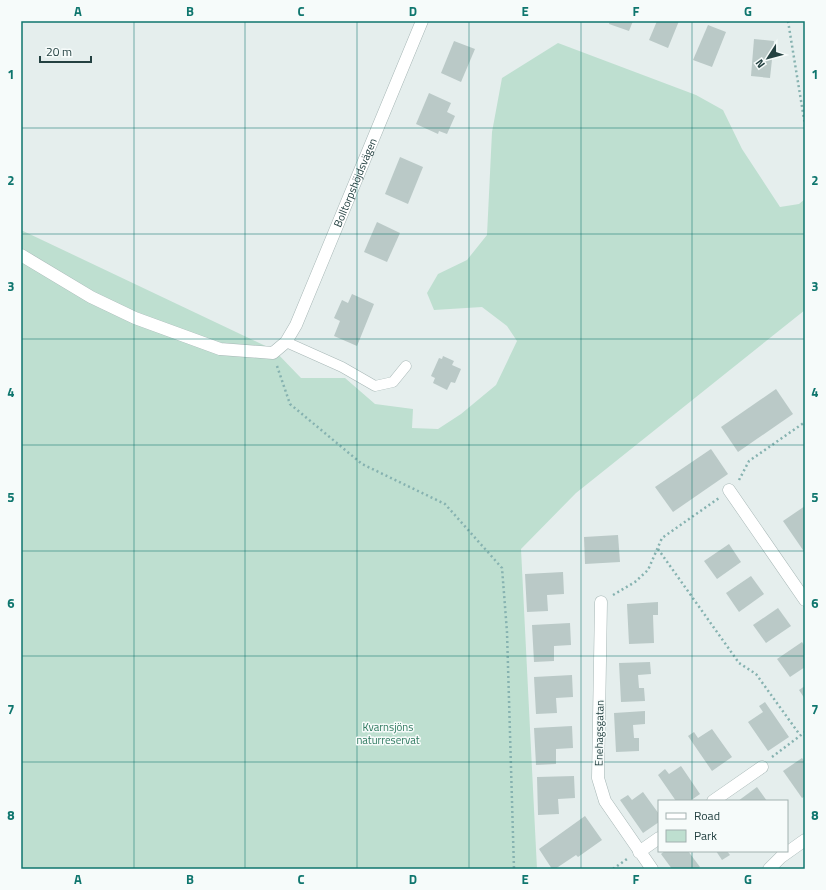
<svg xmlns="http://www.w3.org/2000/svg" width="826" height="890" font-family="'Titillium Web',sans-serif">
  <style>
    .green { fill: #bedfd0 }
    .building { fill: #bac9c7 }
    .lines { fill: none; stroke-linecap: round; stroke-linejoin: round }
    .lane-casing { stroke: #a7b7b6; stroke-width: 11 }
    .street-casing { stroke: #a7b7b6; stroke-width: 13 }
    .path { stroke: #86b2b0; stroke-width: 2.5; stroke-dasharray: 2 3; stroke-linecap: butt }
    .lane { stroke: #fff; stroke-width: 10 }
    .street { stroke: #fff; stroke-width: 12 }
    .grid { fill: none; stroke: #0f766e; stroke-width: 1; stroke-opacity: 0.55 }
    .labels { text-anchor: middle; stroke-width: 3; stroke-linejoin: round; paint-order: stroke }
    .street-label { font-size: 11px; fill: #244141; stroke: #f6fbfa }
    .park-label { font-size: 11px; fill: #2d785e; stroke: #f6fbfa }
    .neatline { fill: none; stroke: #0f766e; stroke-width: 1.5 }
    .grid-label { font-size: 13px; text-anchor: middle; font-weight: bold; fill: #0f766e }
  </style>
  <rect width="100%" height="100%" fill="#e5eeed"/>
  <path class="green" d="M558,43L696,95L723,110L742,149L780,207L799,204L805,199V310L576,493L521,549L537,869H21V230L274,350L301,378H345L375,404L413,409L412,428L438,429L461,414L496,385L517,341L507,326L482,307L434,310L427,293L438,274L467,260L487,235L492,132L502,78Z"/>
  <g class="building">
    <path d="M610,21H633L629,31L609,24Z"/>
    <path d="M657,21H679L668,48L649,40Z"/>
    <path d="M708,25L726,32L712,67L693,60Z"/>
    <path d="M754,39L774,41L770,78L751,76Z"/>
    <path d="M454,41L475,49L461,82L441,73Z"/>
    <path d="M429,93L451,103L447,112L455,116L447,134L439,131L438,134L416,124Z"/>
    <path d="M400,157L423,167L408,204L385,194Z"/>
    <path d="M377,222L400,233L387,262L364,252Z"/>
    <path d="M352,294L374,304L357,346L334,336L340,321L334,318L342,300L348,303Z"/>
    <path d="M443,356L454,361L452,365L461,369L455,383L451,382L447,390L433,383L435,378L431,376L439,358L442,359Z"/>
    <path d="M776,389L793,414L738,452L721,427Z"/>
    <path d="M711,449L728,474L673,512L655,487Z"/>
    <path d="M805,506V553L783,521Z"/>
    <path d="M618,535L620,562L585,564L584,537Z"/>
    <path d="M729,544L741,562L717,579L704,561Z"/>
    <path d="M563,572L564,594L547,595L548,611L527,612L525,574Z"/>
    <path d="M751,576L764,594L739,612L726,593Z"/>
    <path d="M658,602V615H653L654,643L629,644L627,604Z"/>
    <path d="M778,608L791,626L766,643L753,625Z"/>
    <path d="M570,623L571,645L554,646V661L534,662L532,625Z"/>
    <path d="M802,642L805,647V667L790,677L777,659Z"/>
    <path d="M650,662L651,674L638,675L639,688H644L645,701L621,702L619,663Z"/>
    <path d="M572,675L573,697L556,698L557,713L536,714L534,677Z"/>
    <path d="M805,686V699L799,690Z"/>
    <path d="M765,702L789,737L768,751L748,722L763,712L759,706Z"/>
    <path d="M645,711V724L633,725L634,738H639V751L616,752L614,713Z"/>
    <path d="M572,726L573,748L556,749V764L536,765L534,728Z"/>
    <path d="M712,729L732,757L712,771L688,736L694,732L698,738Z"/>
    <path d="M802,758L805,762V796L802,798L783,771Z"/>
    <path d="M681,766L700,794L690,801H676L658,775L665,769L669,774Z"/>
    <path d="M574,776L575,798L558,799L559,814L538,815L537,777Z"/>
    <path d="M757,787L767,801H738Z"/>
    <path d="M643,792L659,814V822L643,833L620,800L628,795L632,800Z"/>
    <path d="M585,816L602,840L578,857L576,855L555,869H552L539,849Z"/>
    <path d="M665,851H688L700,867L697,869H672L661,854Z"/>
    <path d="M716,851H727L730,855L722,860Z"/>
  </g>
  <g class="lines">
    <defs>
      <path id="lane" d="M286,342L342,367L375,386L393,382L406,366"/>
      <g id="street">
        <path id="s1" d="M21,255L91,297L135,318L220,349L273,353L286,342L296,325L422,21"/>
        <path d="M729,490L805,600"/>
        <path d="M601,602L598,778L605,801L652,869"/>
        <path d="M713,801L762,767"/>
        <path d="M639,852L659,838"/>
        <path d="M769,869L781,857L805,840"/>
      </g>
    </defs>
    <use href="#lane" class="lane-casing"/>
    <use href="#street" class="street-casing"/>
    <g class="path">
      <path d="M788,21L805,125"/>
      <path d="M277,366L290,404L362,464L445,504L502,568L507,632L514,869"/>
      <path d="M739,480L749,461L805,422"/>
      <path d="M658,549L739,663L756,674L800,735"/>
      <path d="M613,595L635,582L648,570L662,538L719,498"/>
      <path d="M772,757L805,732"/>
      <path d="M613,869L627,859"/>
    </g>
    <use href="#lane" class="lane"/>
    <use href="#street" class="street"/>
  </g>
  <path class="grid" d="M134,21V869M245,21V869M357,21V869M469,21V869M581,21V869M692,21V801M21,128H805M21,234H805M21,339H805M21,445H805M21,551H805M21,656H805M21,762H805M692,851V869"/>
  <g class="labels">
    <g class="street-label">
      <text dy="4" stroke="none"><textPath href="#s1" startOffset="465">Bolltorpshöjdsvägen</textPath></text>
      <text transform="translate(599 733) rotate(-89)" y="4">Enehagsgatan</text>
    </g>
    <g class="park-label">
      <text x="388" y="731">Kvarnsjöns<tspan x="388" dy="13">naturreservat</tspan></text>
    </g>
  </g>
  <rect width="826" height="890" fill="none" stroke="#f6fbfa" stroke-width="44"/>
  <rect x="658" y="800" width="130" height="52" fill="#f6fbfa" stroke="#a2b1b0"/>
  <rect x="666" y="813" width="20" height="6" fill="#ffffff" stroke="#a2b1b0"/>
  <text x="694" y="820" font-size="12" fill="#244141">Road</text>
  <rect x="666" y="830" width="20" height="12" fill="#bedfd0" stroke="#a2b1b0"/>
  <text x="694" y="840" font-size="12" fill="#244141">Park</text>
  <g transform="translate(768 58) rotate(234)" stroke="#f6fbfa" stroke-width="3" paint-order="stroke">
  <path d="M0-3L7 15L0 10L-7 15Z" fill="#244141"/>
  <text y="-6" font-size="11" font-weight="bold" text-anchor="middle" fill="#244141">N</text>
  </g>
  <path d="M40 56v6h51v-6" fill="none" stroke="#244141" stroke-width="2"/>
  <text x="46" y="56" font-size="12" fill="#244141" stroke="#f6fbfa" stroke-width="3" paint-order="stroke">20 m</text>
  <rect x="22" y="22" width="782" height="846" class="neatline"/>
  <g class="grid-label">
    <text x="78" y="16">A</text>
    <text x="190" y="16">B</text>
    <text x="301" y="16">C</text>
    <text x="413" y="16">D</text>
    <text x="525" y="16">E</text>
    <text x="636" y="16">F</text>
    <text x="748" y="16">G</text>
    <text x="11" y="79">1</text>
    <text x="815" y="79">1</text>
    <text x="11" y="185">2</text>
    <text x="815" y="185">2</text>
    <text x="11" y="291">3</text>
    <text x="815" y="291">3</text>
    <text x="11" y="397">4</text>
    <text x="815" y="397">4</text>
    <text x="11" y="502">5</text>
    <text x="815" y="502">5</text>
    <text x="11" y="608">6</text>
    <text x="815" y="608">6</text>
    <text x="11" y="714">7</text>
    <text x="815" y="714">7</text>
    <text x="11" y="820">8</text>
    <text x="815" y="820">8</text>
    <text x="78" y="884">A</text>
    <text x="190" y="884">B</text>
    <text x="301" y="884">C</text>
    <text x="413" y="884">D</text>
    <text x="525" y="884">E</text>
    <text x="636" y="884">F</text>
    <text x="748" y="884">G</text>
  </g>
</svg>
